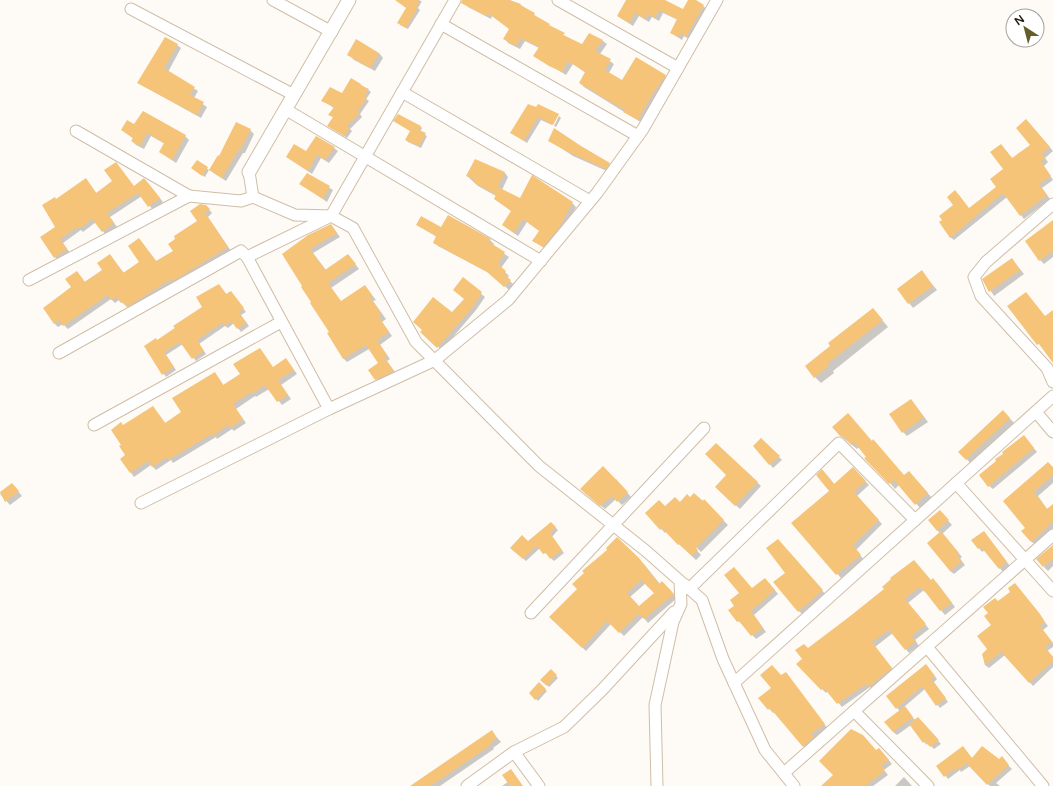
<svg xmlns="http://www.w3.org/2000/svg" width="1053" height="786" font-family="'Varela Round',sans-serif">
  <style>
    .shadow { fill: #0003; fill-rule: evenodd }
    .building { fill: #f6c478; fill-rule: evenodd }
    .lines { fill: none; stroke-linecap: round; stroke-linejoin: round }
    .minor-casing { stroke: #cfbea7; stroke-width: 13 }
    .tertiary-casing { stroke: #cfbea7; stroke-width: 15 }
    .minor { stroke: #fff; stroke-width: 11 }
    .tertiary { stroke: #fff; stroke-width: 13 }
  </style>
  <rect width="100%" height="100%" fill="#fefbf6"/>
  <g class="shadow">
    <path d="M401,0L422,1L418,8L420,10L408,29L400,25L407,8Z"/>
    <path d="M466,0H510L521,5L553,29L583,46L590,34L603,41L607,44L600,54L614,64L609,73L622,81L665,76L669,80L642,123L584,87L580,83L586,73L573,64L566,75L535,56L539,48L525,41L520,49L508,43L505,39L510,29L492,16L491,19L468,7L464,3Z"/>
    <path d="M627,0H663L683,10L689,0H694L707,9L690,40L684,36L682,40L671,33L678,20L663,13L659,21L652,17L649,22L639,16L633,26L622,19L618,16Z"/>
    <path d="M177,45L181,48L168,72L198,91L194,98L207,107L201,118L138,83Z"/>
    <path d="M379,53L383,58L375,71L354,60L349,55Z"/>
    <path d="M360,84L371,92L366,99L369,101L360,114L362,117L350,129L352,131L347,138L328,126L334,118L330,115L334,108L322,100L342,95Z"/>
    <path d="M529,105L558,114L552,125L541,120L527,143L512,133Z"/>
    <path d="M559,116L561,118L556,127L554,126Z"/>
    <path d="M395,121L420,126L422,128L420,132L427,136L421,148L408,142L406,140L411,131Z"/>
    <path d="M1030,124L1053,151L1045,158L1048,162L1044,166L1053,180L1042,188L1050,199L1024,219L1007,197L954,240L950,237L955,205L959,195L969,209L997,187L1004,169L1001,145L1013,159L1032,145Z"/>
    <path d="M122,130L185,136L189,140L176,163L160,152L165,144L151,136L144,149L136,145L132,141L134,139Z"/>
    <path d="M250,130L254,134L245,153H243L226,181L215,174L210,170L220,157Z"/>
    <path d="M549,140L609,164L613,167L609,172L573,156Z"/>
    <path d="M334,148L338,151L329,163L321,158L312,174L287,157Z"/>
    <path d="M197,161L209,170L205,177L194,170Z"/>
    <path d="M475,161L505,173L508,177L502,190L521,199L572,203L576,207L563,231L547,250L534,241L540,231L527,222L518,236L503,225L512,211L499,202L496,196L478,186L467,176Z"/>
    <path d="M307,174L333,190L327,202L301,184Z"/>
    <path d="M89,183L97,194L148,183L163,202L153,210L142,196L110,217L117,227L106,235L96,222L83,232L81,230L63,243L70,253L58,261L41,238L57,227V200Z"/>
    <path d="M206,206L212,213L208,217L231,251L131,310L119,300L115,303L111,299L68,329L63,324L58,327L55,324L44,308L103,270L110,255L124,273L140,262L139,239L157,262L174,251L199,221Z"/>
    <path d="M1053,221V257L1044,264L1040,260Z"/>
    <path d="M331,225L340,237L313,253L326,270L348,255L359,269L331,288L341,302L365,286L376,300L373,301L386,319L382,322L392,336L380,345L390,359L387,361L397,375L380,383L376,379L379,363L369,349L347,362L343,358L331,332L283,254Z"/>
    <path d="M417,225L490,240L494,244L493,246L509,257L501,268L509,276L507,278L514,285L509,290L493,275L438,246L434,242L437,237Z"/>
    <path d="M1012,259L1024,274L994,296L984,280Z"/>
    <path d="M922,272L937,290L913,308L898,289Z"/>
    <path d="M463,279L485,297L476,310L442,350L425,336L452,314L465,299Z"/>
    <path d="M219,285L227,295L231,292L246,312L241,315L249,326L241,332L234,323L228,328L225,326L199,344L206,354L196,361L183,344L166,355L176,370L166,377L145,346L157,341L204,307Z"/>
    <path d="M873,309L888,327L833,371L834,373L821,383L815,377L832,346Z"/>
    <path d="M289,363L297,374L281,385L291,399L282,405L269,389L256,397L255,396L236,409L246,423L234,431L232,429L217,439L216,437L173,463L171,460L156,470L151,465L134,477L121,459L127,455L123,445V426L153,407L166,424L183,413L218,377L224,386Z"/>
    <path d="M911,400L928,422L907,436L903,432Z"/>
    <path d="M1003,411L1016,425L973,466L960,452Z"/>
    <path d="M841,436L872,442L873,440L904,476L914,478L933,499L921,509L899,485L895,489L890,483L865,458L867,457L859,447L857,449Z"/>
    <path d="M761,439L782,460L773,468L754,446Z"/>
    <path d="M1027,440L1037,452L993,489L989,486L1004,454Z"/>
    <path d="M716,444L761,486L740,509L720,491L727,475Z"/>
    <path d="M1053,468V483L1038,496L1047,509L1053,505V529L1035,545L1031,541L1026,528L1004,502Z"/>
    <path d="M853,469L869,485L857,496L882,524L856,550L864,560L841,578L792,523L830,491L826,474L835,485Z"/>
    <path d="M616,479L631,497L622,505L616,499L605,509L585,493Z"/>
    <path d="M12,484L22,496L10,505L0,494Z"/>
    <path d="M691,498L704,501L728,525L701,552L693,544L692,545L701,555L696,560L666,532L665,533L646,513Z"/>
    <path d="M944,516L952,525L942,534L962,557L960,559L965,565L954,574L950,571L940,533L937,530Z"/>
    <path d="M551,523L558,530L552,537L564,553L554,561L540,548L526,561L512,548L528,542Z"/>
    <path d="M984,532L1010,566L1003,572L985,550L982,552L973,540Z"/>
    <path d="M1053,547V566L1048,571L1044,567Z"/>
    <path d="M794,558L826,595L803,615L799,611L786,573Z"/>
    <path d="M643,563L660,584L666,586L677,598L648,623L643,617L624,636L611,624L586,651L551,617ZM646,583L655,593L639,607L630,597Z"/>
    <path d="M931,581L937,583L955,607L945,615L924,590L908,603L929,629L915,640L919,646L909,653L893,633L875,647L895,672L873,690L870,687L842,707L828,691L826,693L797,664L803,659L808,649L850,618Z"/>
    <path d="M769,583L778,594L754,615L766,632L756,639L729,611L736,606L741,594Z"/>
    <path d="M1018,588L1048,626L1043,630L1053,643V647L1047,651L1053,657V667L1033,686L1005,655L989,668L985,665L983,654L989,650L998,602Z"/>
    <path d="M929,669L937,679L934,682L948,702L940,708L925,689L904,707L915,720L921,721L941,744L934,749L928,743L927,745L924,742L911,725L897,735L893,732L900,711L897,708Z"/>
    <path d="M551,670L558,678L549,687L542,680Z"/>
    <path d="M781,676L789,677L828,729L808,750L775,712L773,713L760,698L772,688Z"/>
    <path d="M539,684L547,691L538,701L530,693Z"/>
    <path d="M492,732L501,742L493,748L494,749L440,786H431L425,777Z"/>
    <path d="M876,752L883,753L892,764L884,770L888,775L873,786H823Z"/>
    <path d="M973,759L1004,761L1012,769L996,783L1000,786H990L970,766L961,772L960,770L948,779L938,766Z"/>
    <path d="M904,777L912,786H895Z"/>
    <path d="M508,782L523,786H502Z"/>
  </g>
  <g class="building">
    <path d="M395,0H420L416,6L418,7L406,28L397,23L406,8Z"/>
    <path d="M462,0H509L521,4L520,5L535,13L534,15L550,24L549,25L565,33L563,35L582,44L589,33L603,40L595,51L611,59L605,70L622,80L636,57L666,75L650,98L638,120L623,112L625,110L595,93V92L579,83L585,72L568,61L562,72L549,66L533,56L539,47L521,38L516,46L503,39L509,29L488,13L486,16L461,3Z"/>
    <path d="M626,0H665L683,9L688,0H696L704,5L686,37L680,33L678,37L670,33L677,19L659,10L655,18L648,14L645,19L635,13L629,23L617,16Z"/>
    <path d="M165,37L178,44L164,68L195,87L190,95L204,102L197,115L137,83Z"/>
    <path d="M356,39L379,53L370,68L347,55Z"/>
    <path d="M351,78L361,84L360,85L369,89L364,96L367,98L357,112L360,113L347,126L350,128L344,136L327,126L333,117L328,115L334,107L321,101L330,87L342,93Z"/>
    <path d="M528,104L536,107L538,104L559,114L553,125L538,117L524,141L510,133Z"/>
    <path d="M143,111L186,135L172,160L159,152L164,143L147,133L140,146L131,141L133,138L121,130L127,120L134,124Z"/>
    <path d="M398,114L421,126L419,130L426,133L419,146L405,140L410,131L393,121Z"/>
    <path d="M1026,119L1050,147L1042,154L1045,158L1041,162L1051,176L1039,184L1047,195L1020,216L1003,193L950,238L939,222L942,220L939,216L953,205L947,197L955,190L969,208L996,187L990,179L1003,169L990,152L1001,144L1012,158L1030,145L1016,128Z"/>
    <path d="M236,122L251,129L240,150L239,149L222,178L209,170L218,155L219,156Z"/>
    <path d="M554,128L581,146L610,163L606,169L568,152L548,141Z"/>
    <path d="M316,136L335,147L325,160L317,155L308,171L286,157L294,144L306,151Z"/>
    <path d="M475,159L505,172L498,187L520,198L532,175L573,202L559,228L543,247L532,241L539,231L523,219L514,233L502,225L511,211L494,199L496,195L473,182L474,179L466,176Z"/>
    <path d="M197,160L208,167L202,176L191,168Z"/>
    <path d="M116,162L134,186L144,178L160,198L148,207L138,193L107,213L114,223L102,232L92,219L79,229L77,227L60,239L67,249L54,258L40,237L55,227L42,205L55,197L56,199L86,178L96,193L112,181L104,170Z"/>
    <path d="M307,173L330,186L323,199L299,184Z"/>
    <path d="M200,204L206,205L210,209L205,213L228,247L173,281L171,279L127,307L123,302L121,303L116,297L111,300L108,295L63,326L59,320L54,324L43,308L71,287L65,279L77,271L85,282L102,270L97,263L110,254L123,273L139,262L128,246L139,238L156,261L173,251L168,244L175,239L174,236L197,221L190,211Z"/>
    <path d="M448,215L491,239L489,242L505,252L498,264L506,271L504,274L511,280L504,287L487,272L433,243L436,236L416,225L421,216L441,227Z"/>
    <path d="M1053,220V251L1039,261L1025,241Z"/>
    <path d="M331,224L337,233L310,249L325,270L348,254L356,264L328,283L341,301L365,285L372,295L370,297L382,315L379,317L389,332L377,340L387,355L384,357L394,371L375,380L368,370L378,363L366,345L343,359L327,333L329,332L310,303L311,302L301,287L302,286L282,254L308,235Z"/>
    <path d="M1012,258L1020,270L989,292L982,279Z"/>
    <path d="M922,270L933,286L908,304L897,289Z"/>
    <path d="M463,277L482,292L473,307L437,348L420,332L422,330L413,322L433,297L452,312L464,299L453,290Z"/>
    <path d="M219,284L226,294L231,291L244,308L239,312L246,323L237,329L231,321L224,326L222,323L197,340L204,351L192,359L180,342L164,352L174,367L162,375L144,346L156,338L157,340L175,328L173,326L202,307L196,297Z"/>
    <path d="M1026,292L1045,316L1053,310V363L1039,344L1037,345L1007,306Z"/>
    <path d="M873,308L883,320L827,364L829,366L814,378L805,366L830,346L828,343Z"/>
    <path d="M260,348L273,367L286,358L294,370L278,380L288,395L277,402L265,385L252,394L251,392L233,404L243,419L230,428L228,425L213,436L212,434L168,460L167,457L152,467L148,461L130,473L120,459L125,455L119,446L121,445L111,430L121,422L123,425L153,406L165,423L181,412L172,398L215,372L223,385L240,374L233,364Z"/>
    <path d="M911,399L924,417L902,433L889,414Z"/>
    <path d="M1003,410L1010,418L966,460L958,452Z"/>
    <path d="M848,413L872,441L873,439L904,475L909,471L928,493L915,505L894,480L889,484L864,458L866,457L854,442L851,445L845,438L840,436L832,427Z"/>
    <path d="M1024,435L1034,448L988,487L979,475L996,461L995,459L1003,454L1002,452Z"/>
    <path d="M761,438L780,456L769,465L753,446Z"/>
    <path d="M716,443L758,482L735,506L715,487L726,475L705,454Z"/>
    <path d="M1048,462L1053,467V475L1034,492L1047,509L1053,504V522L1031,542L1021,531L1025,528L1003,501Z"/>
    <path d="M603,466L628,492L617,502L612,496L600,506L580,489Z"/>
    <path d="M853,467L866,481L854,492L879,520L853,545L861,555L836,575L791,523L829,491L816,475L822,469L834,484Z"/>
    <path d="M12,483L19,491L5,502L0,492Z"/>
    <path d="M694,493L703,501L704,499L724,520L696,548L698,550L692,556L679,544L678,545L662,528L660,530L645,513L659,500L665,506L675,497L680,502L687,494L690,497Z"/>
    <path d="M940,510L949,520L937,531L928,520Z"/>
    <path d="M551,522L556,527L550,533L562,550L550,559L546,553L543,554L537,546L523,559L510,548L522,535L528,541Z"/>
    <path d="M941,531L959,553L957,555L962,561L950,571L927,543Z"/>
    <path d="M984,531L1007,562L999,569L981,547L978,549L971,540Z"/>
    <path d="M617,537L639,558L659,584L662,581L674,594L644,619L639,614L619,633L607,621L582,648L549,617L577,589L572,584L584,573L582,571L607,550L606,548ZM641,580L654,593L639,606L627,593Z"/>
    <path d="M778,539L823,590L798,612L773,582L785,573L766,548Z"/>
    <path d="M1053,545V559L1043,567L1036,559Z"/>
    <path d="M914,560L931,580L933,578L952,603L940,611L926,593L919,587L905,599L926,624L912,636L916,641L905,650L889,630L872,642L892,668L868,687L866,684L837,704L824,688L821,690L796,664L802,659L795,650L804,644L808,648L849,617L884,589L882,587L891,579L890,578Z"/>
    <path d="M734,567L752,588L765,578L775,590L751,611L763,628L751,636L739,621L737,622L728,610L734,606L730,600L739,593L724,575Z"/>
    <path d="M1015,583L1040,614L1045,622L1040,626L1052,642L1045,647L1053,657V661L1029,683L1001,652L985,665L982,654L987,649L977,636L991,625L984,616L988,613L983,607L995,598L998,601L1010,592L1008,588Z"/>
    <path d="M926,664L935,676L931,679L946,698L936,706L922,686L896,709L886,696Z"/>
    <path d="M772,665L781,675L786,672L825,724L811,734L814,737L803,747L770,708L768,710L758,698L771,688L760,675Z"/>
    <path d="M551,669L557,675L547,686L540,680Z"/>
    <path d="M539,682L546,689L535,700L529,693Z"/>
    <path d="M905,706L913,717L893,732L884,722Z"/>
    <path d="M918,717L939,740L930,747L925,741L923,743L909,724Z"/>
    <path d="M851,729L863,735L876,750L879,748L889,760L881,766L885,771L865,786H821L833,775L819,761Z"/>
    <path d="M492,730L497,738L490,743L491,745L447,775L430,786H410Z"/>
    <path d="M963,746L972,758L982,746L999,759L1002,756L1009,765L987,785L967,764L969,761L958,770L956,768L944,777L936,766Z"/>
    <path d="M511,769L523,786H510L502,775Z"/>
  </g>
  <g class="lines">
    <defs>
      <g id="minor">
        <path d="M273,0L332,32"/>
        <path d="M558,0L678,68"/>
        <path d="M131,9L294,95"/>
        <path d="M441,24L638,136"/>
        <path d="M402,92L590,201"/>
        <path d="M285,109L541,261"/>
        <path d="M76,131L189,196"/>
        <path d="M249,172L253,197L295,215L331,216L353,228L416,342L539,466L646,551L680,581L681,604L673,622L655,705L657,786"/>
        <path d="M1053,204L986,262L974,277L981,296L1047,368L1053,382"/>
        <path d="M247,257L329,409"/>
        <path d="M29,280L189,196L241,201L253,197"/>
        <path d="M59,353L241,251L247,257L331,216L455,0"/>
        <path d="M1036,412L1053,432"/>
        <path d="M94,425L281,322"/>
        <path d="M956,483L1053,591"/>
        <path d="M141,503L329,409L435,360L508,300L597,193L643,129L717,0"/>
        <path d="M684,584L702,600L723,659L765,750L794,786"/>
        <path d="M689,589L839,443L915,520"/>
        <path d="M531,613L704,428"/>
        <path d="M927,647L1043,786"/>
        <path d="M734,683L1053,396"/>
        <path d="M854,711L928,786"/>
        <path d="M514,752L539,786"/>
        <path d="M784,773L1053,535"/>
        <path d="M467,786L514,752L564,727L602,690L674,612"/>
      </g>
      <path id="tertiary" d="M249,172L349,0"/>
    </defs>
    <use href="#minor" class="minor-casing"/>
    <use href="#tertiary" class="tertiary-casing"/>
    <use href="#minor" class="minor"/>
    <use href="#tertiary" class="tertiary"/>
  </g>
  <g transform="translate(1025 28) rotate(324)"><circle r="19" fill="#ffffff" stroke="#a5a29f"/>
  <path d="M0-3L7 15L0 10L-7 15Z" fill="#645e2b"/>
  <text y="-6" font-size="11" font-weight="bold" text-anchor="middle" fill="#1d170e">N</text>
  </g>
</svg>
